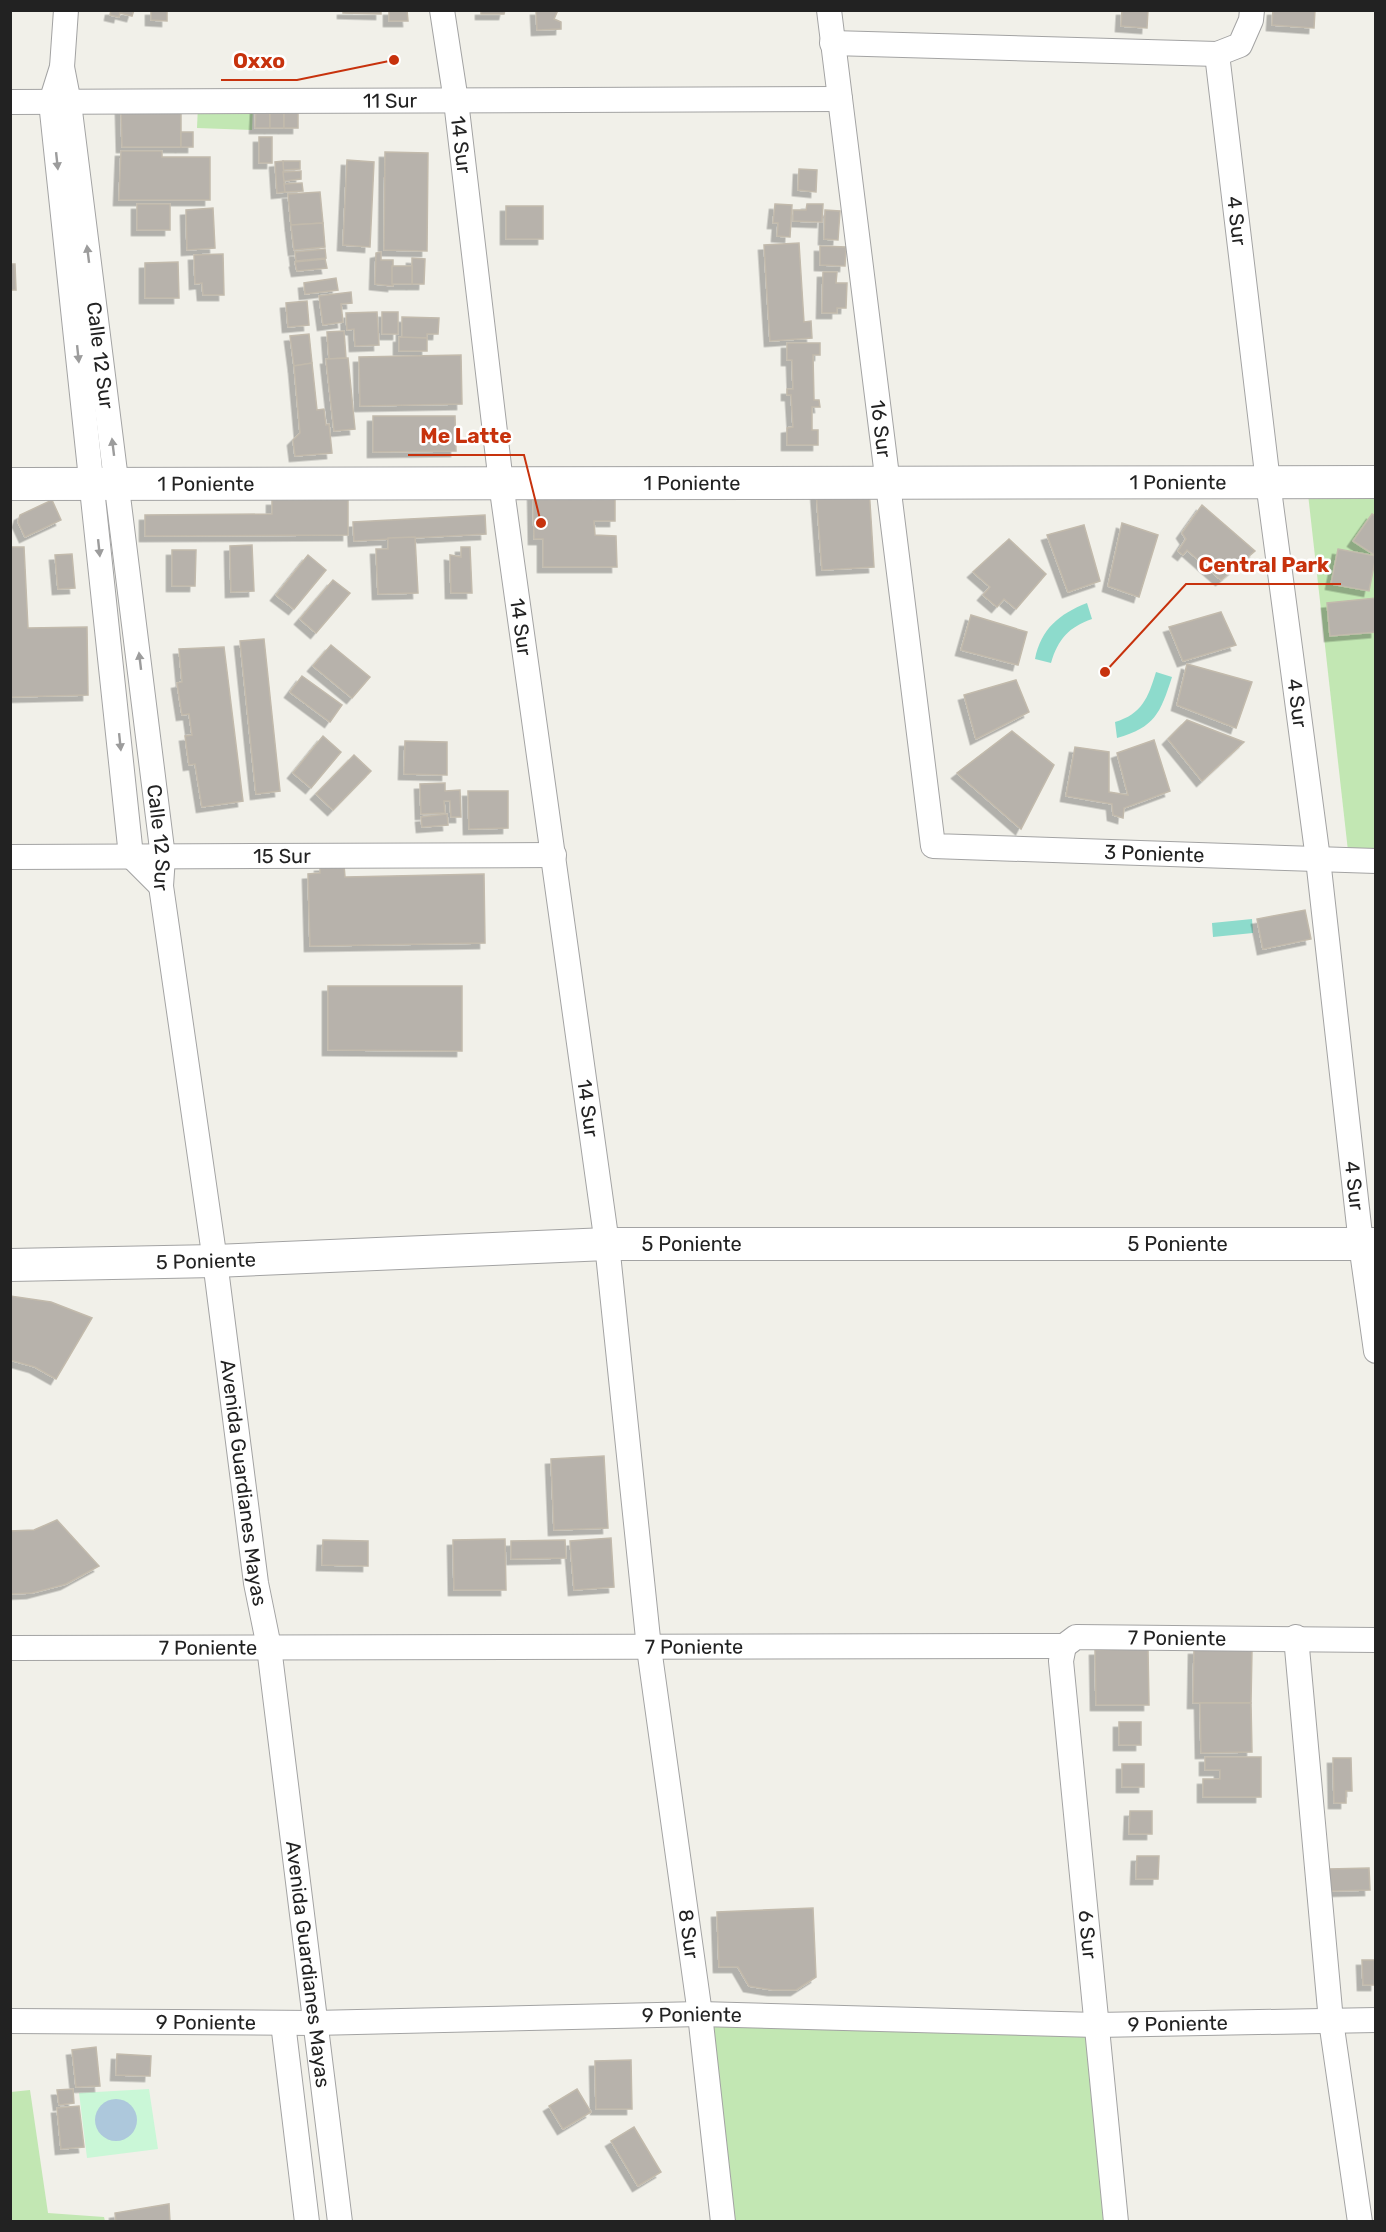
<svg xmlns="http://www.w3.org/2000/svg" width="1386" height="2232" font-family="Rubik,sans-serif">
  <style>
    .grass { fill: #c2e7b3 }
    .park { fill: #caf7d7 }
    .pitch { fill: #8ddbcc }
    .water { fill: #adc8dc }
    .building { fill: #b7b2ab; stroke: #c2baac; stroke-width: 1.5; filter: url(#shadow) }
    .lines { fill: none; stroke-linecap: round; stroke-linejoin: round }
    .minor-casing { stroke: #a3a3a3; stroke-width: 26 }
    .tertiary-casing { stroke: #a3a3a3; stroke-width: 34 }
    .minor { stroke: #fff; stroke-width: 24 }
    .tertiary { stroke: #fff; stroke-width: 32 }
    .oneway { fill: #9c9c9c }
    .labels { text-anchor: middle; stroke-width: 5; stroke-linejoin: round; paint-order: stroke }
    .street-label { font-size: 20px; fill: #222; stroke: #fff }
    .leader { fill: none; stroke: #c7320d; stroke-width: 2 }
    .callout-dot { fill: #c7320d; stroke: #fff; stroke-width: 2 }
    .callout-label { font-size: 21px; text-anchor: middle; font-weight: bold; fill: #c7320d; stroke: #fff; stroke-width: 5; stroke-linejoin: round; paint-order: stroke }
  </style>
  <defs>
    <filter id="shadow"><feDropShadow dx="-5.5" dy="5.5" stdDeviation="0" flood-color="#0004"/></filter>
  </defs>
  <rect width="100%" height="100%" fill="#f1f0e9"/>
  <g class="grass">
    <path d="M198,105L253,107L252,130L197,128Z"/>
    <path d="M1375,493V851H1348L1308,494Z"/>
    <path d="M710,2023L1089,2033L1106,2221H733Z"/>
    <path d="M30,2090L48,2213L104,2217L105,2221H11V2092Z"/>
  </g>
  <path class="park" d="M149,2089L158,2149L87,2158L79,2093Z"/>
  <g class="pitch">
    <path d="M1087,603L1092,619C1069,627 1058,639 1051,663L1035,659C1041,629 1059,614 1087,603Z"/>
    <path d="M1156,672L1172,677C1160,714 1155,727 1117,738L1115,722C1142,714 1148,698 1156,672Z"/>
    <path d="M1252,919L1253,933L1213,937L1212,923Z"/>
  </g>
  <circle class="water" cx="116" cy="2120" r="21"/>
  <g class="building">
    <path d="M111,10H134L132,16L120,13L119,17L110,15Z"/>
    <path d="M151,10H167V21L151,20Z"/>
    <path d="M343,10H381V14L343,13Z"/>
    <path d="M389,10H407L408,21H389Z"/>
    <path d="M481,10H505L504,14H481Z"/>
    <path d="M536,10H558L554,19L561,22V29L537,30Z"/>
    <path d="M1122,10H1148L1147,28L1121,26Z"/>
    <path d="M1273,10H1315L1314,28L1272,25Z"/>
    <path d="M256,108L270,109V128H255Z"/>
    <path d="M121,109H181V147H122Z"/>
    <rect x="270" y="109" width="14" height="19"/>
    <path d="M284,109L298,110V128H284Z"/>
    <rect x="181" y="132" width="12" height="15"/>
    <rect x="259" y="137" width="13" height="26"/>
    <path d="M121,151H162V157H210V200H119Z"/>
    <path d="M385,152L428,153L427,251L384,250Z"/>
    <path d="M347,160L374,162L370,247L343,245Z"/>
    <path d="M283,161H300V169L283,170Z"/>
    <path d="M283,161L285,192L277,193L275,162Z"/>
    <path d="M799,169L817,170L816,192L798,190Z"/>
    <path d="M301,171V179L284,181L283,172Z"/>
    <path d="M302,183L303,191L285,192L284,184Z"/>
    <path d="M320,192L323,223L291,225L288,194Z"/>
    <rect x="137" y="204" width="33" height="26"/>
    <path d="M775,204L792,205L790,237L777,236L778,223H773Z"/>
    <path d="M807,204H823L822,222L793,221V210H806Z"/>
    <rect x="506" y="206" width="37" height="33"/>
    <path d="M213,208L215,248L187,250L186,210Z"/>
    <path d="M825,210L840,211L838,240L824,239Z"/>
    <path d="M323,223L325,247L294,250L291,225Z"/>
    <path d="M799,243L804,322L811,321L812,338L770,341L764,245Z"/>
    <path d="M820,246L846,247L845,266L820,265Z"/>
    <path d="M325,249L326,258L296,261L295,252Z"/>
    <path d="M381,252V260H393V286L375,284L376,253Z"/>
    <path d="M223,254L224,295H203L202,283L195,284L194,255Z"/>
    <path d="M412,258L425,259L424,284H412Z"/>
    <path d="M325,259L327,268L297,271L295,262Z"/>
    <path d="M178,262L179,298H145V263Z"/>
    <path d="M10,264H15L16,290H10Z"/>
    <rect x="392" y="266" width="20" height="18"/>
    <path d="M823,272H837L836,283H847L846,308H837V313H822Z"/>
    <path d="M336,278L338,290L305,294L304,283Z"/>
    <path d="M351,292L352,303L341,304L343,322L323,325L319,296Z"/>
    <path d="M307,301L309,325L288,327L286,303Z"/>
    <path d="M377,312L379,345L355,346L354,329L347,330L346,313Z"/>
    <rect x="382" y="312" width="16" height="22"/>
    <path d="M402,317L439,318L438,334H427V338H402Z"/>
    <path d="M344,331L346,358L329,359L327,332Z"/>
    <path d="M309,334L312,363L294,366L290,336Z"/>
    <path d="M399,337L427,338V351H399Z"/>
    <path d="M787,343H820V355H813L814,400H819L820,407H812V430H818V445H787V428L793,427L791,395H787V389H793L792,360H787Z"/>
    <path d="M461,355L462,404L360,406L359,357Z"/>
    <path d="M348,358L355,429L334,431L326,359Z"/>
    <path d="M312,363L317,410L324,409L326,425L329,424L332,453L295,456L293,440L300,433L294,366Z"/>
    <path d="M373,416H455L456,451L373,452Z"/>
    <path d="M615,487V521H594L595,535L616,536L617,567H543V539H534L533,488Z"/>
    <path d="M869,487L874,567L822,570L816,490Z"/>
    <path d="M52,500L61,520L25,537L18,522L20,515Z"/>
    <path d="M272,500H348V535L145,536V515L272,514Z"/>
    <path d="M1202,505L1255,551L1221,580L1187,550L1183,555L1178,551L1186,539L1182,533Z"/>
    <path d="M1372,514L1376,516V556L1353,541Z"/>
    <path d="M485,515L486,534L354,541L353,522Z"/>
    <path d="M1122,523L1158,535L1139,597L1108,586Z"/>
    <path d="M1084,525L1100,581L1068,592L1047,535Z"/>
    <path d="M415,537L418,593L378,594L376,549H388V538Z"/>
    <path d="M1009,539L1046,574L1016,609L1004,599L997,607L983,595L990,587L973,572Z"/>
    <path d="M252,545L254,591L231,592L230,546Z"/>
    <path d="M10,547H24L28,628L87,627L88,695L10,697Z"/>
    <path d="M461,547H470L472,593H451L450,555L461,557Z"/>
    <path d="M1338,549L1376,556L1369,591L1331,584Z"/>
    <path d="M172,550H196L195,586H172Z"/>
    <path d="M72,554L75,588L58,589L55,555Z"/>
    <path d="M308,555L326,570L294,609L276,595Z"/>
    <path d="M333,580L350,593L316,633L300,619Z"/>
    <path d="M1376,598V632L1330,636L1327,603Z"/>
    <path d="M1221,612L1236,645L1183,661L1169,627Z"/>
    <path d="M971,615L1027,632L1018,665L961,650Z"/>
    <path d="M264,639L280,791L256,794L240,641Z"/>
    <path d="M331,645L370,677L352,698L313,666Z"/>
    <path d="M224,647L243,801L202,807L195,764L189,765L185,736L192,735L189,714L182,715L177,683L182,682L179,649Z"/>
    <path d="M1187,664L1252,682L1236,728L1177,705Z"/>
    <path d="M302,676L342,705L330,722L290,692Z"/>
    <path d="M1016,680L1029,712L976,739L964,695Z"/>
    <path d="M1187,720L1244,742L1202,781L1168,739Z"/>
    <path d="M1012,731L1054,765L1021,829L957,773Z"/>
    <path d="M323,736L341,752L311,788L293,773Z"/>
    <path d="M1154,740L1170,791L1124,808L1123,818L1113,815L1112,804L1066,796L1075,747L1109,752V792L1128,795L1117,753Z"/>
    <path d="M405,741L447,742V775L404,774Z"/>
    <path d="M354,755L371,771L333,810L316,794Z"/>
    <path d="M445,783V791L460,790L461,817H451L450,801H444L445,813L421,814L420,784Z"/>
    <path d="M468,791H508V828L469,829Z"/>
    <path d="M447,814L448,825L422,827L421,817Z"/>
    <path d="M344,865L345,877L484,874L485,943L310,946L308,874L320,873V866Z"/>
    <path d="M1305,910L1311,939L1263,949L1257,919Z"/>
    <path d="M328,986H462V1051L328,1050Z"/>
    <path d="M10,1296L51,1302L92,1318L56,1379L35,1367L10,1360Z"/>
    <path d="M604,1456L608,1528L554,1530L551,1459Z"/>
    <path d="M57,1520L99,1566L66,1584L32,1593L10,1594V1531L34,1530Z"/>
    <path d="M611,1538L614,1587L574,1590L570,1541Z"/>
    <path d="M505,1539L506,1590H454L453,1540Z"/>
    <path d="M323,1540L368,1541V1566L322,1565Z"/>
    <path d="M565,1540L566,1558L511,1559V1541Z"/>
    <path d="M1148,1649L1149,1705H1096L1095,1650Z"/>
    <path d="M1194,1649L1252,1650L1251,1703H1193Z"/>
    <path d="M1200,1703H1251L1252,1752L1201,1753Z"/>
    <rect x="1119" y="1722" width="22" height="23"/>
    <path d="M1205,1757H1261V1797H1203V1779H1220V1770H1205Z"/>
    <path d="M1333,1758H1351L1352,1791H1346V1803H1334Z"/>
    <rect x="1122" y="1764" width="22" height="23"/>
    <path d="M1130,1811H1152V1834H1129Z"/>
    <path d="M1137,1856H1159L1158,1879H1136Z"/>
    <path d="M1369,1868L1370,1890L1330,1891L1329,1869Z"/>
    <path d="M813,1908L816,1977L796,1990H773L749,1986L738,1967H719L717,1912Z"/>
    <path d="M1362,1960H1376V1985H1363Z"/>
    <path d="M96,2047L100,2086L76,2087L72,2050Z"/>
    <path d="M117,2054L151,2056L150,2076L116,2075Z"/>
    <path d="M631,2060L632,2109H596L595,2061Z"/>
    <path d="M73,2089L74,2103L59,2105L57,2090Z"/>
    <path d="M577,2089L591,2112L563,2129L549,2106Z"/>
    <path d="M79,2106L84,2147L61,2149L57,2108Z"/>
    <path d="M634,2127L661,2172L638,2186L611,2141Z"/>
    <path d="M169,2204L170,2222H116L115,2213Z"/>
  </g>
  <g class="lines">
    <defs>
      <g id="minor">
        <path d="M66,10L62,67L51,102L131,856L161,886"/>
        <path id="s1" d="M442,10L456,101L501,483L607,1244L649,1648L700,2014L723,2222"/>
        <path id="s2" d="M829,10L933,846L1376,861"/>
        <path d="M832,43L1217,54L1240,45L1251,20L1252,10"/>
        <path id="s3" d="M1217,54L1268,482L1318,859L1361,1244L1376,1351"/>
        <path id="s4" d="M62,67L69,103L163,857L161,886L215,1261L256,1583L269,1647L340,2222"/>
        <path id="s5" d="M10,102L840,99"/>
        <path id="s6" d="M10,857L554,855"/>
        <path d="M1296,1637L1331,2021L1360,2222"/>
        <path id="s7" d="M1064,1646L1061,1661L1116,2222"/>
        <path id="s8" d="M10,1648L1064,1646L1076,1637L1376,1640"/>
        <path id="s9" d="M10,2021L314,2023L700,2014L1096,2025L1376,2020"/>
        <path d="M283,2023L307,2222"/>
      </g>
      <g id="tertiary">
        <path id="s10" d="M10,484L1376,482"/>
        <path id="s11" d="M10,1265L215,1261L607,1244H1376"/>
      </g>
    </defs>
    <use href="#minor" class="minor-casing"/>
    <use href="#tertiary" class="tertiary-casing"/>
    <use href="#minor" class="minor"/>
    <use href="#tertiary" class="tertiary"/>
  </g>
  <defs><path id="oneway-solid" d="M-6-.8H1V-3.2L6.5 0L1 3.2V.8H-6Z" transform="scale(1.5)"/></defs>
  <g class="oneway">
    <use href="#oneway-solid" transform="translate(57 161) rotate(84)"/>
    <use href="#oneway-solid" transform="translate(88 254) rotate(-97)"/>
    <use href="#oneway-solid" transform="translate(78 354) rotate(84)"/>
    <use href="#oneway-solid" transform="translate(113 447) rotate(-97)"/>
    <use href="#oneway-solid" transform="translate(99 548) rotate(84)"/>
    <use href="#oneway-solid" transform="translate(140 661) rotate(-97)"/>
    <use href="#oneway-solid" transform="translate(120 742) rotate(84)"/>
  </g>
  <g class="labels">
    <g class="street-label">
      <text dy="7" stroke="none"><textPath href="#s5" startOffset="380">11 Sur</textPath></text>
      <text dy="7" stroke="none"><textPath href="#s1" startOffset="136">14 Sur</textPath></text>
      <text dy="7" stroke="none"><textPath href="#s3" startOffset="168">4 Sur</textPath></text>
      <text dy="7" stroke="none"><textPath href="#s4" startOffset="291">Calle 12 Sur</textPath></text>
      <text dy="7" stroke="none"><textPath href="#s2" startOffset="422">16 Sur</textPath></text>
      <text dy="7" stroke="none"><textPath href="#s10" startOffset="1168">1 Poniente</textPath></text>
      <text dy="7" stroke="none"><textPath href="#s10" startOffset="196">1 Poniente</textPath></text>
      <text dy="7" stroke="none"><textPath href="#s10" startOffset="682">1 Poniente</textPath></text>
      <text dy="7" stroke="none"><textPath href="#s1" startOffset="622">14 Sur</textPath></text>
      <text dy="7" stroke="none"><textPath href="#s3" startOffset="654">4 Sur</textPath></text>
      <text dy="7" stroke="none"><textPath href="#s4" startOffset="777">Calle 12 Sur</textPath></text>
      <text dy="7" stroke="none"><textPath href="#s2" startOffset="1064">3 Poniente</textPath></text>
      <text dy="7" stroke="none"><textPath href="#s6" startOffset="272">15 Sur</textPath></text>
      <text dy="7" stroke="none"><textPath href="#s1" startOffset="1108">14 Sur</textPath></text>
      <text dy="7" stroke="none"><textPath href="#s3" startOffset="1140">4 Sur</textPath></text>
      <text dy="7" stroke="none"><textPath href="#s11" startOffset="682">5 Poniente</textPath></text>
      <text dy="7" stroke="none"><textPath href="#s11" startOffset="1168">5 Poniente</textPath></text>
      <text dy="7" stroke="none"><textPath href="#s11" startOffset="196">5 Poniente</textPath></text>
      <text dy="7" stroke="none"><textPath href="#s4" startOffset="1428">Avenida Guardianes Mayas</textPath></text>
      <text dy="7" stroke="none"><textPath href="#s8" startOffset="1170">7 Poniente</textPath></text>
      <text dy="7" stroke="none"><textPath href="#s8" startOffset="198">7 Poniente</textPath></text>
      <text dy="7" stroke="none"><textPath href="#s8" startOffset="684">7 Poniente</textPath></text>
      <text dy="7" stroke="none"><textPath href="#s1" startOffset="1940">8 Sur</textPath></text>
      <text dy="7" stroke="none"><textPath href="#s7" startOffset="290">6 Sur</textPath></text>
      <text dy="7" stroke="none"><textPath href="#s4" startOffset="1914">Avenida Guardianes Mayas</textPath></text>
      <text dy="7" stroke="none"><textPath href="#s9" startOffset="682">9 Poniente</textPath></text>
      <text dy="7" stroke="none"><textPath href="#s9" startOffset="196">9 Poniente</textPath></text>
      <text dy="7" stroke="none"><textPath href="#s9" startOffset="1168">9 Poniente</textPath></text>
    </g>
  </g>
  <path class="leader" d="M394 60L297 80H221M541 523L524 455H408M1105 672L1186 584H1341"/>
  <g class="callout-dot">
    <circle cx="394" cy="60" r="6"/>
    <circle cx="541" cy="523" r="6"/>
    <circle cx="1105" cy="672" r="6"/>
  </g>
  <g class="callout-label">
    <text x="259" y="68">Oxxo</text>
    <text x="466" y="443">Me Latte</text>
    <text x="1264" y="572">Central Park</text>
  </g>
  <rect width="1386" height="2232" fill="none" stroke="#222222" stroke-width="24"/>
</svg>
